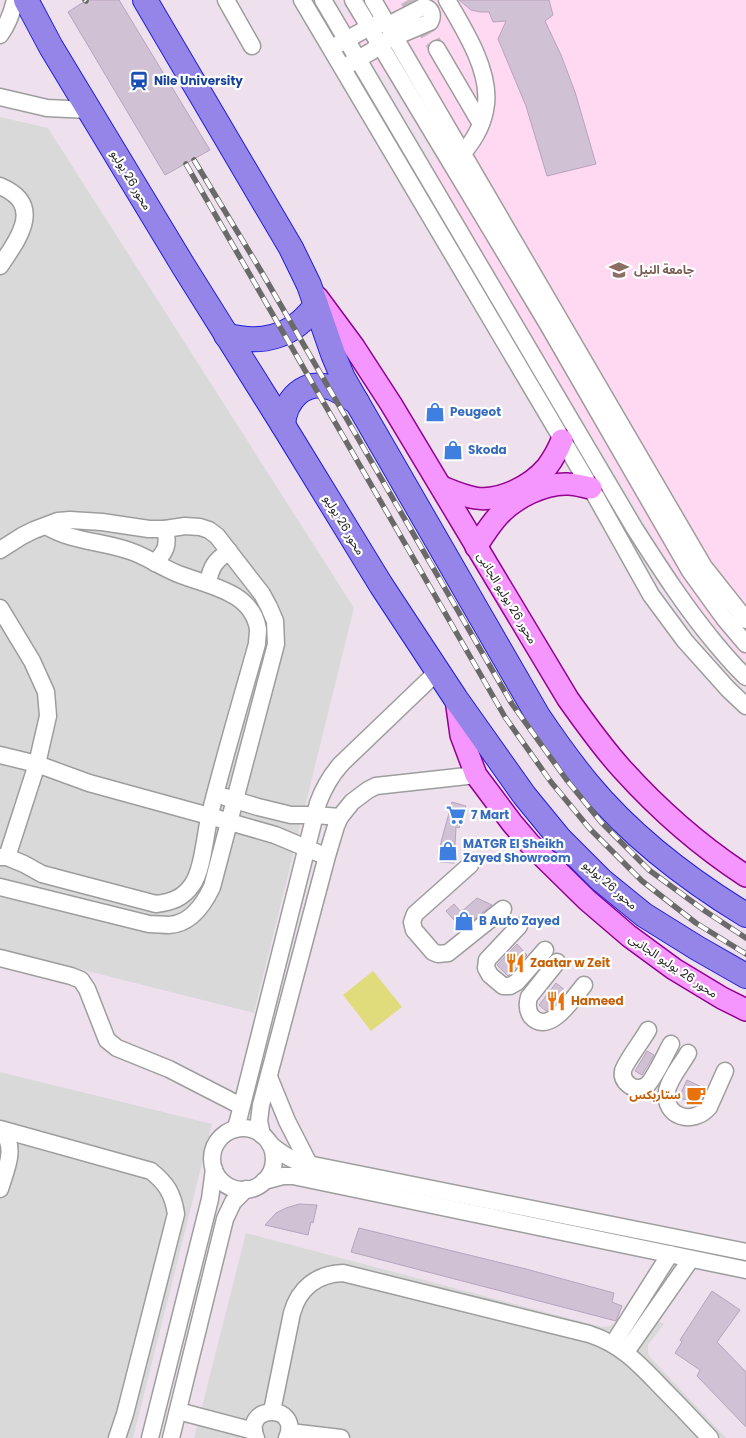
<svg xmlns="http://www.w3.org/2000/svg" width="746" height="1438" font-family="Poppins,'Noto Sans Arabic',sans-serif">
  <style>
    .residential { fill: #d9d9da }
    .education { fill: #ffd8f2 }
    .pitch { fill: #e0dc7c }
    .building { fill: #d0c1d4; stroke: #b9a3bf }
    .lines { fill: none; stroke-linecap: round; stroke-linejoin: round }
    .minor-tunnel { stroke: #c4bac3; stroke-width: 16; stroke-dasharray: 16 8; stroke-linecap: butt }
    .minor-casing { stroke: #9d9d9d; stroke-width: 19 }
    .major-casing { stroke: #930091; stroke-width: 24 }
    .highway-casing { stroke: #1f1fdb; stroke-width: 26 }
    .minor { stroke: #fff; stroke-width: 16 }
    .major { stroke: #f595fe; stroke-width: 21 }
    .highway { stroke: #9585e8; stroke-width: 24 }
    .rail-casing { stroke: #6a6a6a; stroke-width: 5.5 }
    .rail { stroke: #fff; stroke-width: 4; stroke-dasharray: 11; stroke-linecap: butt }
    .labels { text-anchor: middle; stroke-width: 4.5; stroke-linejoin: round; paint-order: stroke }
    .transit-label { font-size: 12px; font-weight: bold; fill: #164399; stroke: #fff; text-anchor: start }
    .street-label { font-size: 12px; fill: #1c1c1c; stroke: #fff }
    .education-label { font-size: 12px; font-weight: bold; fill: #785e54; stroke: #fff; text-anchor: start }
    .shop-label { font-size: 12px; font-weight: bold; fill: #366cbe; stroke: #fff; text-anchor: start }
    .food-label { font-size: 12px; font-weight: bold; fill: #c56008; stroke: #fff; text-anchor: start }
  </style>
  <rect width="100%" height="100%" fill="#eee1ed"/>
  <g class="residential">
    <path d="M0,117L48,128L354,608L254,1013L0,949Z"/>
    <path d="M0,1072L212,1124L133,1438H0Z"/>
    <path d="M246,1233L602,1327L610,1326L616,1322L627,1304L664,1324L648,1345V1352L649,1356L726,1438H194Z"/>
  </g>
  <path class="education" d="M341,0H746V662L709,619L678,577L636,506L533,339L452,200L434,169L435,156L386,74L382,76L344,19L350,15Z"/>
  <path class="pitch" d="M373,971L402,1007L371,1031L343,995Z"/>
  <g class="building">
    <path d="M87,0H119L210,150L165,175L68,12Z"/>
    <path d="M459,0H549L553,15L545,21L561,55L575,92L596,164L547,176L526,106L498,39L506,21L493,22L489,12H480L471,10Z"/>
    <path d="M452,802L466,806L459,828L456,827L454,863L440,862L441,842Z"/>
    <path d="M477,898L492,905L462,929L446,911L454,904L461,912Z"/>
    <path d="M517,944L527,955L508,976L497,965Z"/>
    <path d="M556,983L566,991L554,1005L546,1011L539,1005Z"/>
    <path d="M647,1051L654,1055L642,1075L635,1071Z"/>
    <path d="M687,1080L706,1089L701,1101L695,1105L679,1097Z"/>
    <path d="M299,1204L317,1205L313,1223L311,1222L308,1235L265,1225L276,1213L286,1208Z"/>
    <path d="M359,1228L526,1269L614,1293L612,1302L622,1306L616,1321L351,1252Z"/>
    <path d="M712,1291L740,1310L717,1342L746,1372V1427L697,1376L700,1370L675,1353L682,1342L680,1340Z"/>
  </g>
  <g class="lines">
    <path class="minor-tunnel" d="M408,0L437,49"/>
    <defs>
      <g id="minor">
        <path d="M226,0L252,46"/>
        <path d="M302,0L591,488L651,595L685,641L728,689L746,706"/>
        <path d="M323,0L635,529C660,568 685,607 715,643C725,655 735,667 746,677"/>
        <path d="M353,0L547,323L690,571L724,618L746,644"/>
        <path d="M373,0L704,567L746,620"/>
        <path d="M447,0C464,29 490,70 486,104C484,123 475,139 463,153"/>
        <path d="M0,35C8,24 12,13 15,0"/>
        <path d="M337,45L373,25L392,23L423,7C431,8 434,15 430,22L383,42L372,51L348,65"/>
        <path d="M437,49L481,124"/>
        <path d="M0,97L47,108L89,110"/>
        <path d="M0,186C45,205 18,239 0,266"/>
        <path d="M0,550L22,536L34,530L58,521L70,520L102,522L149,529H165L185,526L200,527L209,530L217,536L262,594L269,607L275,621L276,644L212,887C204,904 190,924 169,925C163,925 156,924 149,924L0,887"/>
        <path d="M155,563C166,551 169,545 165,529"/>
        <path d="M208,583C211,566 215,561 229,551"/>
        <path d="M0,608L32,661L46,692L48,716L37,764L7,857"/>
        <path d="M0,755L37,764L89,783L209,816L275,835L318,853"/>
        <path d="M225,797L258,807L291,815H315L340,817"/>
        <path d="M0,857H7L24,864L42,874L156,904C172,902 183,898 192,885C203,870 205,834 210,814C224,758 241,701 257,644C257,640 258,634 258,629C252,592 210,586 181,575C164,569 148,557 130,551C102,541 72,542 46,526"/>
        <path d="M470,865L415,914L412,922L414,930L433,952L438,954L448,953L503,909"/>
        <path d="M519,926L487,960L486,968L490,975L503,986H510L517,982L545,950"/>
        <path d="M0,958L71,976L81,980L87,989L107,1040L117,1048L169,1069L241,1106"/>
        <path d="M557,962L529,997C527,1004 527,1010 531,1016C549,1037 574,997 584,985"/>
        <path d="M648,1030C644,1038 624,1064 623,1071C622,1076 624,1081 629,1085C634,1089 642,1089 647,1085C654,1079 666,1053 671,1044"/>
        <path d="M688,1053C682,1064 669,1079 667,1091C663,1117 693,1126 709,1107L725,1071"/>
        <path d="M269,1077L287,1121L309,1164"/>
        <circle cx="243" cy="1159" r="31"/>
        <path d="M0,1129L151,1171C167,1184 173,1194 176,1214L125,1414L117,1438"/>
        <path d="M235,1129L238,1121L318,803C324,787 331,775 342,763L437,672"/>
        <path d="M262,1135L259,1121L261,1105L327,856L336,826L340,817L352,802L368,790L376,786L476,775"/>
        <path d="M270,1144C279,1152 287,1157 298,1162L746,1252"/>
        <path d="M264,1181L283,1176H293L746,1270"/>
        <path d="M0,1189C6,1169 17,1148 2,1130"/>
        <path d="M613,1344L670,1254"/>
        <path d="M626,1352L691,1259"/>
        <path d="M178,1411L254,1431"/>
        <path d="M272,1411L292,1313C299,1288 317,1274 343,1273L589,1334C623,1345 641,1366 665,1391C680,1406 695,1422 710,1438"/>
        <path d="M290,1432L341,1438"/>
        <path d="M150,1438L210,1199L214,1169"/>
        <path d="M171,1438L225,1219L233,1202L246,1189"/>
        <path d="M256,1438C241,1404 302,1403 287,1438"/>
      </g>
      <g id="major">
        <path d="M317,297L354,347L391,404L568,699C585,723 602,747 622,769C659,810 700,846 746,876"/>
        <path d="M442,487C452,491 463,496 475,498C500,502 531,486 547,467C553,459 558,450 562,440"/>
        <path d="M476,547C483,536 490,525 499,515C515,498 544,483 568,484C576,484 584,487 591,488"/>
        <path d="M456,699L461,735L476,775L512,823L529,843L587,900L629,936L674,969L722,998L746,1010"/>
      </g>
      <g id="highway">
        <path d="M26,0L51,47L184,267L283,425L381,585L456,699L524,795L560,839L601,880L644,915L697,948L746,976"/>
        <path d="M145,0L291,248L309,285L333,354L343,378L538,716C554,740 570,762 588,784C632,837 687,879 746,915"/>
        <path d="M226,335C263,346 294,336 316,305"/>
        <path d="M283,425C285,399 305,378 332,388C341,391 349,398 357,402"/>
      </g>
    </defs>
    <use href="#minor" class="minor-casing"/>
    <use href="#major" class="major-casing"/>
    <use href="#highway" class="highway-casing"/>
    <use href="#minor" class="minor"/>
    <use href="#major" class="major"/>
    <use href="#highway" class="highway"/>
    <defs>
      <g id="rail">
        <path d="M85,0L86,1"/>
        <path d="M194,160L261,271L512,704L566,779L601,822L649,870L705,911L746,938"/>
        <path d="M186,164L505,717L551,782L590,829L642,881L696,923L746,954"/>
      </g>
    </defs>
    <use href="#rail" class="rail-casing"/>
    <use href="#rail" class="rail"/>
  </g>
  <defs>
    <symbol id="station-bare" viewBox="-9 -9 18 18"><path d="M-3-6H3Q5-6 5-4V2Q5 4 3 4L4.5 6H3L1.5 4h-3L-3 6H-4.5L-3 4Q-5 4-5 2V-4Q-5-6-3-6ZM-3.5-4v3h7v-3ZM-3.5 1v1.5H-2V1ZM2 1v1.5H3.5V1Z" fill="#1a4fb4" stroke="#fff" stroke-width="2.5" paint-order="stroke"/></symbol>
    <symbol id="university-bare" viewBox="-9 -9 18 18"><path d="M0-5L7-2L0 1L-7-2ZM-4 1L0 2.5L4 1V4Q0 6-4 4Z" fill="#8d6e63" stroke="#fff" stroke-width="2.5" paint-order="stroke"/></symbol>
    <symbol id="shop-bare" viewBox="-9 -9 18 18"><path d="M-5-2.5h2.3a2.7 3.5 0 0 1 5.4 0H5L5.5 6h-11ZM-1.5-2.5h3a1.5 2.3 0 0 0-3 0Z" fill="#3f7fe0" stroke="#fff" stroke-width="2.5" paint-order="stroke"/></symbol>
    <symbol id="supermarket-bare" viewBox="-9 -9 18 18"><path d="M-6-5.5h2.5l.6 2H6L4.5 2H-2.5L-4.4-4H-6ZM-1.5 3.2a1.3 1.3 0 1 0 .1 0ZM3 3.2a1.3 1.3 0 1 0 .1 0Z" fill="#3f7fe0" stroke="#fff" stroke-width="2.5" paint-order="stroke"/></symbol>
    <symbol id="restaurant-bare" viewBox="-9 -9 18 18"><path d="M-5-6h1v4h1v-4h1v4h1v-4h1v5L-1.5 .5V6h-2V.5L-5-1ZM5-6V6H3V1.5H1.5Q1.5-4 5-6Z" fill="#e8710a" stroke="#fff" stroke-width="2.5" paint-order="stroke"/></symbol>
    <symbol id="cafe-bare" viewBox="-9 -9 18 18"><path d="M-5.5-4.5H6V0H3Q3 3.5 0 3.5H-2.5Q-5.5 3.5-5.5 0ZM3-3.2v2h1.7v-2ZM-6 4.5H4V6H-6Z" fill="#e8710a" stroke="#fff" stroke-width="2.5" paint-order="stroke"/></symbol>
  </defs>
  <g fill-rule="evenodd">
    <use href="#station-bare" x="125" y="67" width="28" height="28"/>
    <use href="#university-bare" x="605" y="256" width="28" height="28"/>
    <use href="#shop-bare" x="421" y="398" width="28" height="28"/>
    <use href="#shop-bare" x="439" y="436" width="28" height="28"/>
    <use href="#supermarket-bare" x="442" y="801" width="28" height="28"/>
    <use href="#shop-bare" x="434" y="837" width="28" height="28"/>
    <use href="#shop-bare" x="450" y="907" width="28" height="28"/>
    <use href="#restaurant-bare" x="501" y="949" width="28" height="28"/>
    <use href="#restaurant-bare" x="542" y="987" width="28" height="28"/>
    <use href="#cafe-bare" x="682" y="1081" width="28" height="28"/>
  </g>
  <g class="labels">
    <g class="transit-label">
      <text x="154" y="85">Nile University</text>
    </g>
    <g class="street-label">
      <text transform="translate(131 180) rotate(59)" y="4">محور 26 يوليو</text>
      <text transform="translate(344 525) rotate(59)" y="4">محور 26 يوليو</text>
      <text transform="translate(507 598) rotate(59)" y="4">محور 26 يوليو الجانبى</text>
      <text transform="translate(610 885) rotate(41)" y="4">محور 26 يوليو</text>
      <text transform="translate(673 966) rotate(34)" y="4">محور 26 يوليو الجانبى</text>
    </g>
    <g class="education-label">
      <text x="634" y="274">جامعة النيل</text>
    </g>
    <g class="shop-label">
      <text x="450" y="416">Peugeot</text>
      <text x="468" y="454">Skoda</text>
      <text x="471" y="819">7 Mart</text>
      <text x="463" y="848">MATGR El Sheikh<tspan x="463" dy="14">Zayed Showroom</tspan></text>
      <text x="479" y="925">B Auto Zayed</text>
    </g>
    <g class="food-label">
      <text x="530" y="967">Zaatar w Zeit</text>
      <text x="571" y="1005">Hameed</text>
      <text x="681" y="1099" text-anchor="end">ستاربكس</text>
    </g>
  </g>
</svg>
